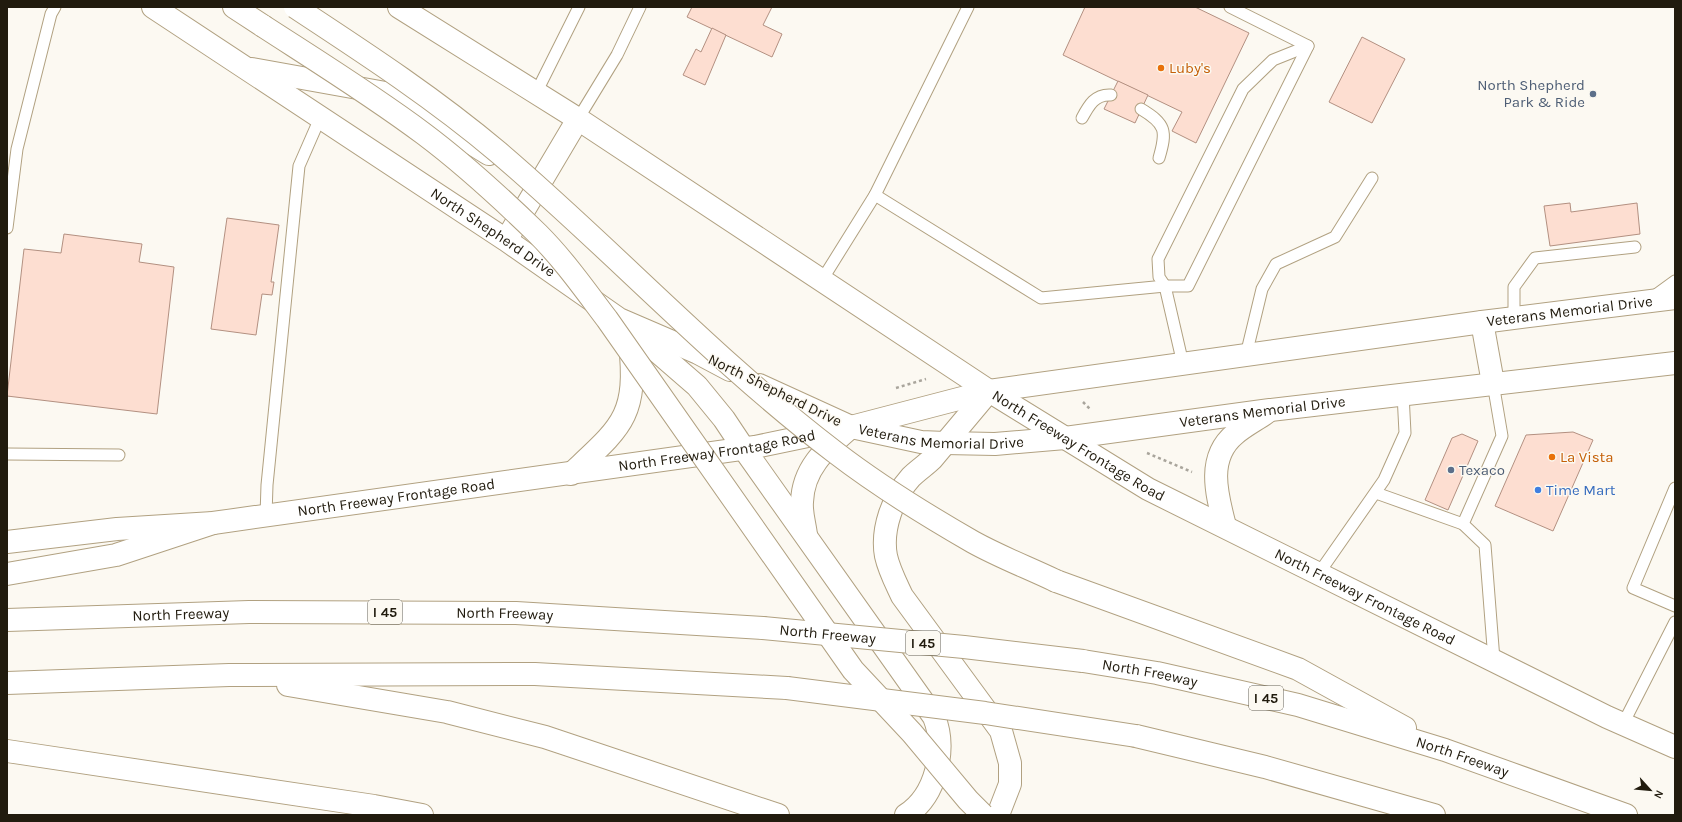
<svg xmlns="http://www.w3.org/2000/svg" width="1682" height="822" font-family="Karla,sans-serif">
  <style>
    .building { fill: #fdded1; stroke: #b39081 }
    .lines { fill: none; stroke-linecap: round; stroke-linejoin: round }
    .lane-casing { stroke: #b1a181; stroke-width: 13 }
    .secondary-casing { stroke: #b1a181; stroke-width: 24 }
    .primary-casing { stroke: #b1a181; stroke-width: 24 }
    .highway-casing { stroke: #b1a181; stroke-width: 24 }
    .path { stroke: #a9a59c; stroke-width: 2.5; stroke-dasharray: 3 3; stroke-linecap: butt }
    .lane { stroke: #fff; stroke-width: 11 }
    .secondary { stroke: #fff; stroke-width: 22 }
    .primary { stroke: #fff; stroke-width: 22 }
    .highway { stroke: #fff; stroke-width: 22 }
    .highway-bridge-casing { stroke: #b1a181; stroke-width: 24; stroke-linecap: butt }
    .highway-bridge { stroke: #fff; stroke-width: 22 }
    .food-dot { fill: #e8710a; stroke: #fcf9f2; stroke-width: 1.5 }
    .service-dot { fill: #5c6f8a; stroke: #fcf9f2; stroke-width: 1.5 }
    .shop-dot { fill: #3f7fe0; stroke: #fcf9f2; stroke-width: 1.5 }
    .labels { text-anchor: middle; stroke-width: 3; stroke-linejoin: round; paint-order: stroke }
    .shield { fill: #fcf9f2; stroke: #635e52; stroke-width: 1 }
    .shield-label { font-size: 14px; font-weight: bold; fill: #211b0e }
    .food-label { font-size: 15px; fill: #c56008; stroke: #fcf9f2; text-anchor: start }
    .service-label { font-size: 15px; fill: #4e5e75; stroke: #fcf9f2; text-anchor: end }
    .street-label { font-size: 15px; fill: #211b0e; stroke: #fcf9f2 }
    .shop-label { font-size: 15px; fill: #366cbe; stroke: #fcf9f2; text-anchor: start }
  </style>
  <rect width="100%" height="100%" fill="#fcf9f2"/>
  <g class="building">
    <path d="M692,7H772L763,25L782,34L772,57L687,17Z"/>
    <path d="M1085,7H1195L1249,33L1196,143L1172,131L1182,112L1063,55Z"/>
    <path d="M712,28L726,35L705,85L683,75L696,49L701,52Z"/>
    <path d="M1362,37L1405,59L1372,123L1329,102Z"/>
    <path d="M1118,81L1148,95L1135,123L1104,109Z"/>
    <path d="M1570,203L1571,212L1637,203L1640,234L1550,246L1544,206Z"/>
    <path d="M227,218L279,225L271,282H274L272,295L262,294L256,335L211,329Z"/>
    <path d="M64,234L142,244L139,262L174,267L157,414L7,396L24,249L61,253Z"/>
    <path d="M1573,432L1593,440L1553,531L1495,506L1526,435Z"/>
    <path d="M1462,434L1478,441L1448,510L1425,500L1452,438Z"/>
  </g>
  <g class="lines">
    <defs>
      <g id="lane">
        <path d="M536,93L579,7"/>
        <path d="M1141,109C1166,124 1167,131 1159,158"/>
        <path d="M1082,118C1089,105 1095,94 1111,95"/>
        <path d="M578,119L617,55L640,7"/>
        <path d="M875,195L1041,298L1165,286H1188L1308,46L1230,7"/>
        <path d="M7,228L17,149L51,14L55,7"/>
        <path d="M822,280L875,195L968,7"/>
        <path d="M1653,297L1675,281"/>
        <path d="M1514,318V287L1535,258L1635,247"/>
        <path d="M1246,355L1262,289L1276,264L1335,237L1372,178"/>
        <path d="M1183,364L1165,286L1159,277L1158,259L1243,89L1273,60L1308,46"/>
        <path d="M1493,383L1502,436L1463,524L1485,545L1494,660"/>
        <path d="M7,454L119,455"/>
        <path d="M1675,488L1633,588L1675,606"/>
        <path d="M1376,493L1463,524"/>
        <path d="M266,516L267,485L299,166L320,118"/>
        <path d="M1319,573L1384,480L1405,433L1403,394"/>
        <path d="M1623,724L1675,622"/>
      </g>
      <g id="secondary">
        <path d="M1482,322L1493,383"/>
        <path id="s1" d="M989,391L1148,489L1607,717L1675,747"/>
        <path id="s2" d="M856,428L921,442L945,443L995,444L1065,438L1270,410L1675,363"/>
        <path d="M1225,526C1217,495 1206,458 1235,434C1244,426 1256,420 1266,413"/>
        <path id="s3" d="M7,542L117,529L213,523L755,447L851,427L989,391L1482,322L1675,298"/>
      </g>
      <g id="primary">
        <path id="s4" d="M153,7L506,240L619,319L698,353L730,370"/>
        <path d="M399,7L578,119L989,391"/>
        <path d="M252,69L391,94L489,154"/>
        <path d="M511,232L578,119"/>
        <path d="M637,334L697,386L724,419L744,449"/>
        <path d="M759,385L851,427"/>
        <path d="M571,474C621,427 638,417 630,344"/>
      </g>
      <g id="highway">
        <path d="M234,7L263,26"/>
        <path d="M989,391C970,414 951,436 932,459C926,465 918,470 911,477C893,497 881,529 886,556C889,570 896,583 902,596L1001,731L1010,763V784L998,815"/>
        <path d="M744,449L934,717C947,749 936,796 906,815"/>
        <path d="M806,535C805,525 801,513 802,502C803,467 827,448 851,427"/>
        <path d="M7,574L116,555L213,523"/>
        <path d="M1056,581L1298,669L1405,728"/>
        <path id="s5" d="M7,620L249,612L516,613L763,628"/>
        <path id="s6" d="M1083,661L1157,673L1298,705L1445,750L1626,815"/>
        <path d="M7,683L229,675L535,674L787,688"/>
        <path d="M288,685L447,712L545,737L778,815"/>
        <path d="M1136,736L1265,767L1434,815"/>
        <path d="M7,751L374,806L422,815"/>
      </g>
    </defs>
    <use href="#lane" class="lane-casing"/>
    <use href="#secondary" class="secondary-casing"/>
    <use href="#primary" class="primary-casing"/>
    <use href="#highway" class="highway-casing"/>
    <g class="path">
      <path d="M896,388L926,379"/>
      <path d="M1083,402L1091,410"/>
      <path d="M1147,453L1192,472"/>
    </g>
    <use href="#lane" class="lane"/>
    <use href="#secondary" class="secondary"/>
    <use href="#primary" class="primary"/>
    <use href="#highway" class="highway"/>
    <defs>
      <g id="highway-bridge">
        <path d="M295,7C365,53 434,98 498,152C613,250 716,362 836,453C879,486 926,515 973,542C1000,557 1029,568 1056,581"/>
        <path d="M263,26C317,61 372,95 424,134C464,164 502,199 538,234C564,260 585,290 607,319L853,670L912,733L968,800L983,815"/>
        <path id="s7" d="M763,628L964,647L1083,661"/>
        <path d="M787,688L985,713L1136,736"/>
      </g>
    </defs>
    <use href="#highway-bridge" class="highway-bridge-casing"/>
    <use href="#highway-bridge" class="highway-bridge"/>
  </g>
  <g class="food-dot">
    <circle cx="1161" cy="68" r="4"/>
    <circle cx="1552" cy="457" r="4"/>
  </g>
  <g class="service-dot">
    <circle cx="1593" cy="94" r="4"/>
    <circle cx="1451" cy="470" r="4"/>
  </g>
  <circle class="shop-dot" cx="1538" cy="490" r="4"/>
  <g class="labels">
    <g class="shield">
      <rect x="368" y="600" width="34" height="24" rx="3"/>
      <rect x="906" y="631" width="34" height="24" rx="3"/>
      <rect x="1249" y="686" width="34" height="24" rx="3"/>
    </g>
    <g class="shield-label">
      <text x="385" y="617">I 45</text>
      <text x="923" y="648">I 45</text>
      <text x="1266" y="703">I 45</text>
    </g>
    <g class="food-label">
      <text x="1169" y="73">Luby's</text>
      <text x="1560" y="462">La Vista</text>
    </g>
    <g class="service-label">
      <text x="1585" y="90">North Shepherd<tspan x="1585" dy="17">Park &amp; Ride</tspan></text>
      <text x="1459" y="475" text-anchor="start">Texaco</text>
    </g>
    <g class="street-label">
      <text dy="5" stroke="none"><textPath href="#s4" startOffset="408">North Shepherd Drive</textPath></text>
      <text dy="5" stroke="none"><textPath href="#s3" startOffset="1581">Veterans Memorial Drive</textPath></text>
      <text transform="translate(775 390) rotate(26)" y="5">North Shepherd Drive</text>
      <text dy="5" stroke="none"><textPath href="#s2" startOffset="410">Veterans Memorial Drive</textPath></text>
      <text dy="5" stroke="none"><textPath href="#s2" startOffset="86">Veterans Memorial Drive</textPath></text>
      <text dy="5" stroke="none"><textPath href="#s1" startOffset="105">North Freeway Frontage Road</textPath></text>
      <text dy="5" stroke="none"><textPath href="#s3" startOffset="716">North Freeway Frontage Road</textPath></text>
      <text dy="5" stroke="none"><textPath href="#s3" startOffset="392">North Freeway Frontage Road</textPath></text>
      <text dy="5" stroke="none"><textPath href="#s1" startOffset="429">North Freeway Frontage Road</textPath></text>
      <text dy="5" stroke="none"><textPath href="#s5" startOffset="174">North Freeway</textPath></text>
      <text dy="5" stroke="none"><textPath href="#s5" startOffset="498">North Freeway</textPath></text>
      <text dy="5" stroke="none"><textPath href="#s7" startOffset="65">North Freeway</textPath></text>
      <text dy="5" stroke="none"><textPath href="#s6" startOffset="68">North Freeway</textPath></text>
      <text dy="5" stroke="none"><textPath href="#s6" startOffset="392">North Freeway</textPath></text>
    </g>
    <g class="shop-label">
      <text x="1546" y="495">Time Mart</text>
    </g>
  </g>
  <rect width="1682" height="822" fill="none" stroke="#211b0e" stroke-width="16"/>
  <g transform="translate(1650 790) rotate(117)" stroke="#fcf9f2" stroke-width="3" paint-order="stroke">
  <path d="M0-3L7 15L0 10L-7 15Z" fill="#211b0e"/>
  <text y="-6" font-size="11" font-weight="bold" text-anchor="middle" fill="#211b0e">N</text>
  </g>
</svg>
